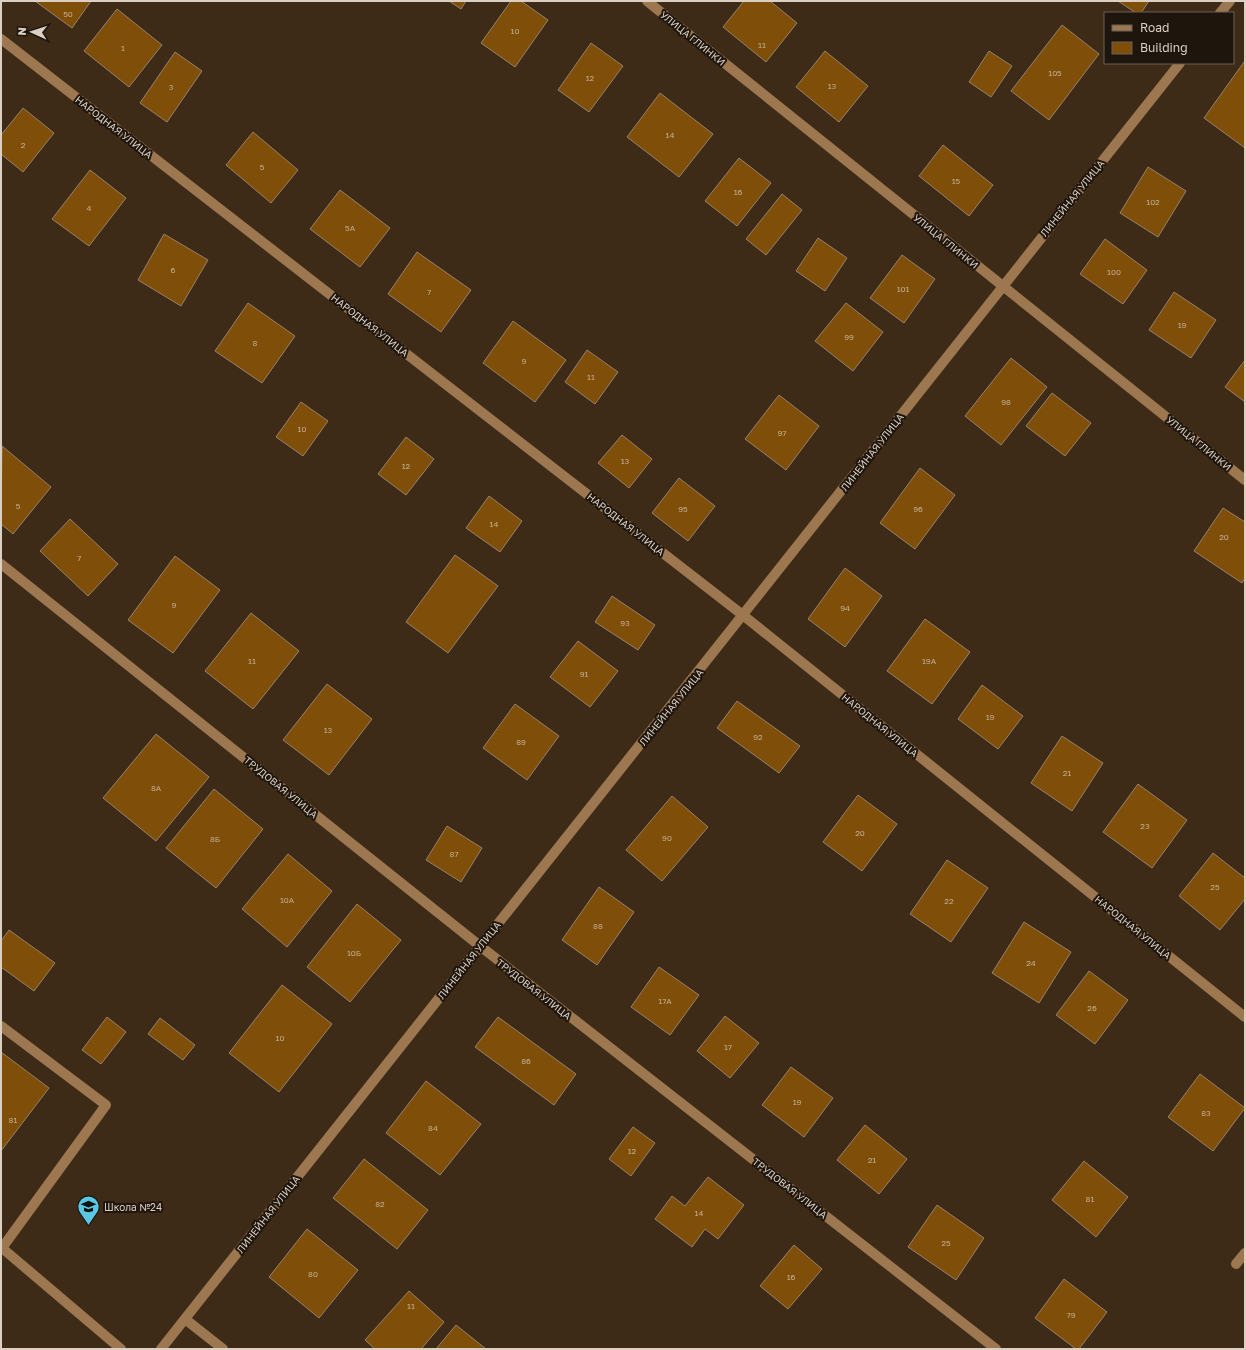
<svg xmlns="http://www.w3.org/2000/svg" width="1246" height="1350" font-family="'Golos Text',sans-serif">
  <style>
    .building { fill: #7f4e08; stroke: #98826b }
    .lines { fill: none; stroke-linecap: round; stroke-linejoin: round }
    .minor { stroke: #9c7750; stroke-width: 10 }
    .labels { text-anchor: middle; stroke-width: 4; stroke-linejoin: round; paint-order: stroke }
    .number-label { font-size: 8px; fill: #c5b095 }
    .street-label { font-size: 10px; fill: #dcd0c4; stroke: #1e150d }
    .poi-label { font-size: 10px; fill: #dcd0c4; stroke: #1e150d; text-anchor: start }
  </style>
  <rect width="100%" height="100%" fill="#3d2b17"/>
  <g class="building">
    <path d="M35,1H91L72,28Z"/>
    <path d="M449,1H466L461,9Z"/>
    <path d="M511,1H521L548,20L515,67L481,43Z"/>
    <path d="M744,1H770L797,23L766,62L723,27Z"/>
    <path d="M1118,1H1149L1141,13H1136Z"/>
    <path d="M117,9L162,45L129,87L84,51Z"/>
    <path d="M1062,25L1099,54L1049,120L1011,91Z"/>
    <path d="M591,43L623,66L589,112L558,90Z"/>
    <path d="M825,51L868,86L839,122L796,87Z"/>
    <path d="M989,51L1012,66L991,97L969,82Z"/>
    <path d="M175,52L202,71L167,122L140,103Z"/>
    <path d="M1244,62L1245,63V148L1204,118Z"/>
    <path d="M660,93L713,134L679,177L627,137Z"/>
    <path d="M23,108L54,133L23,172L1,154V135Z"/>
    <path d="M253,132L298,170L271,203L226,165Z"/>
    <path d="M943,145L993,185L969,216L919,176Z"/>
    <path d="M739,158L771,183L737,226L705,201Z"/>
    <path d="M1148,167L1186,191L1158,237L1120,213Z"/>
    <path d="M90,170L126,198L89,246L52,219Z"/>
    <path d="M340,190L390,228L360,267L310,229Z"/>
    <path d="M782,194L802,210L766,255L746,239Z"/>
    <path d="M164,234L208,260L181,306L138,280Z"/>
    <path d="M818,238L847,258L825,291L796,271Z"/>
    <path d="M1105,239L1147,270L1123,304L1080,274Z"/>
    <path d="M417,252L471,290L441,332L388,294Z"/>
    <path d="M902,255L935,279L904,323L870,298Z"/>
    <path d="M1174,292L1216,320L1191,358L1149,330Z"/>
    <path d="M248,303L295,336L262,383L215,351Z"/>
    <path d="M846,303L883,332L853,371L815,341Z"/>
    <path d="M513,321L566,360L535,402L483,363Z"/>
    <path d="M587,350L618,372L595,404L565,382Z"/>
    <path d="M1011,358L1047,387L1001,445L965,416Z"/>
    <path d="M1245,360V402L1225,387Z"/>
    <path d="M1052,393L1091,423L1065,456L1026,426Z"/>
    <path d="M779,395L819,426L786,470L745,439Z"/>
    <path d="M301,402L328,421L303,456L276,437Z"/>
    <path d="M622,435L652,459L629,488L598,463Z"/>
    <path d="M406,437L434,459L406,495L378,474Z"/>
    <path d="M2,446L51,487L13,534L1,524Z"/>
    <path d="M920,468L955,495L915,549L880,523Z"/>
    <path d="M679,478L715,506L688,541L652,513Z"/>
    <path d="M489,496L522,521L500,552L466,528Z"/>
    <path d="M1223,508L1245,522V578L1242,583L1194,551Z"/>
    <path d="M70,519L118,564L88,596L40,551Z"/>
    <path d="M455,555L498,586L448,653L406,622Z"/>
    <path d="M175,556L220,590L173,653L128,620Z"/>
    <path d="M845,568L882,596L845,647L808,619Z"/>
    <path d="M612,596L655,625L638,650L595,622Z"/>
    <path d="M251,613L299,651L253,709L205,671Z"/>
    <path d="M925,619L970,652L932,704L887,671Z"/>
    <path d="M578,641L618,671L590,707L550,677Z"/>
    <path d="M327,684L372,719L329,775L283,740Z"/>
    <path d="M982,685L1023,716L998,749L958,719Z"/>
    <path d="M737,701L800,746L779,773L717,728Z"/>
    <path d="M515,704L559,736L527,780L483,748Z"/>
    <path d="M156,734L209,777L156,841L103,798Z"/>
    <path d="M1062,736L1103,763L1072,811L1031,783Z"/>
    <path d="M1138,784L1187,820L1152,868L1103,832Z"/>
    <path d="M214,789L263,829L216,888L166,848Z"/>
    <path d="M858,795L897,824L862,871L823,842Z"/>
    <path d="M672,796L708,827L662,881L626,850Z"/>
    <path d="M447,826L482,848L461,882L426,860Z"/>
    <path d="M1213,853L1245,878V899L1220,930L1179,896Z"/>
    <path d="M288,854L332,891L287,947L242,909Z"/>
    <path d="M947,860L988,888L951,942L910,914Z"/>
    <path d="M599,887L634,912L597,965L562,940Z"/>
    <path d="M357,904L401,940L350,1002L307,967Z"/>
    <path d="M1024,922L1071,952L1039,1003L992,973Z"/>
    <path d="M9,930L55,963L34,991L1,967V941Z"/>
    <path d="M659,967L699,995L670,1035L631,1007Z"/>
    <path d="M1089,971L1128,1000L1095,1044L1056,1015Z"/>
    <path d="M282,985L332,1024L279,1092L229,1053Z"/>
    <path d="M725,1016L759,1043L730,1078L697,1051Z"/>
    <path d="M107,1017L126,1032L101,1064L82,1050Z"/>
    <path d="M498,1017L576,1074L554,1105L475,1047Z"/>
    <path d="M160,1018L195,1045L183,1060L148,1034Z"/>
    <path d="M1,1052L49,1088L1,1151Z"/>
    <path d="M791,1067L833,1098L804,1137L762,1105Z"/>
    <path d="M1200,1074L1245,1108L1213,1151L1168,1117Z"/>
    <path d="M426,1081L481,1124L440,1175L386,1133Z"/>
    <path d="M865,1125L907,1159L879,1194L837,1160Z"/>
    <path d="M633,1127L655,1143L631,1176L609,1159Z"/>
    <path d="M364,1159L428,1210L397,1249L333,1198Z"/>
    <path d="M1084,1161L1128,1197L1096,1237L1052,1200Z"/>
    <path d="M708,1177L744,1205L718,1239L705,1229L692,1247L655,1219L672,1196L685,1206Z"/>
    <path d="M937,1205L984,1238L956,1280L908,1247Z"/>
    <path d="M307,1229L358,1270L319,1318L269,1277Z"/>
    <path d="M794,1245L822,1269L788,1309L760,1286Z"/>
    <path d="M1064,1279L1107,1312L1079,1349H1076L1035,1318Z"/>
    <path d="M409,1291L444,1322L421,1349H375L365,1340Z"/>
    <path d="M456,1325L486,1349H436Z"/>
  </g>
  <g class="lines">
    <g class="minor">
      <path d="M647,1L1245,480"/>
      <path d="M1220,13L1230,1"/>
      <path d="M1,39L744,616L1245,1017"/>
      <path d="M1,564L480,946L996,1349"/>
      <path d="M1,1026L106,1105L2,1248L121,1349"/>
      <path d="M1236,1264L1245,1253"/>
      <path d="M185,1319L223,1349"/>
      <path d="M161,1349L1180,63"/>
    </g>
  </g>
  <defs>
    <symbol id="school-pin" viewBox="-11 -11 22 30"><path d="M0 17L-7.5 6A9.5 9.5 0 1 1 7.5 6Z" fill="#59c8e4" stroke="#1e150d"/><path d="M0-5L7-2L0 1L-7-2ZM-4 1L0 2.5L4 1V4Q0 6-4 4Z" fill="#111"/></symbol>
  </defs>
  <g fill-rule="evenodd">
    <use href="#school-pin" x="76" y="1194" width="25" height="34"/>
  </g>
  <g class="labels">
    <g class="number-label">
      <text x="68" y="17">50</text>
      <text x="515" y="34">10</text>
      <text x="762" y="48">11</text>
      <text x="123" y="51">1</text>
      <text x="1055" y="76">105</text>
      <text x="590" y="81">12</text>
      <text x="832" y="89">13</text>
      <text x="171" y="90">3</text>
      <text x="670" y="138">14</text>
      <text x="23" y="148">2</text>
      <text x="262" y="170">5</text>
      <text x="956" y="184">15</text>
      <text x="738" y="195">16</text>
      <text x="1153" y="205">102</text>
      <text x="89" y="211">4</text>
      <text x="350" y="231">5А</text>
      <text x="173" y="273">6</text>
      <text x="1114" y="275">100</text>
      <text x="903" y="292">101</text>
      <text x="429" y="295">7</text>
      <text x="1182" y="328">19</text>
      <text x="849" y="340">99</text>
      <text x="255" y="346">8</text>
      <text x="524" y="364">9</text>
      <text x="591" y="380">11</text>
      <text x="1006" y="405">98</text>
      <text x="302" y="432">10</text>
      <text x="782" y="436">97</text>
      <text x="625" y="464">13</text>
      <text x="406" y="469">12</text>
      <text x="18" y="509">5</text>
      <text x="683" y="512">95</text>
      <text x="918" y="512">96</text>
      <text x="494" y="527">14</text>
      <text x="1224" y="540">20</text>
      <text x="79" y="561">7</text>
      <text x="174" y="608">9</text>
      <text x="845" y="611">94</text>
      <text x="625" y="626">93</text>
      <text x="252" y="664">11</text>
      <text x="929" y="664">19А</text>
      <text x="584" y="677">91</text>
      <text x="990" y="720">19</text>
      <text x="328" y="733">13</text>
      <text x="758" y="740">92</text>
      <text x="521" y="745">89</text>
      <text x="1067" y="776">21</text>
      <text x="156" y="791">8А</text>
      <text x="1145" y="829">23</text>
      <text x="860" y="836">20</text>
      <text x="667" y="841">90</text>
      <text x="215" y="842">8Б</text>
      <text x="454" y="857">87</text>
      <text x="1215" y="890">25</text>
      <text x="287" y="903">10А</text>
      <text x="949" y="904">22</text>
      <text x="598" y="929">88</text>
      <text x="354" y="956">10Б</text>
      <text x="1031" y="966">24</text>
      <text x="665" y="1004">17А</text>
      <text x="1092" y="1011">26</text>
      <text x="280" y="1041">10</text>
      <text x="728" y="1050">17</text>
      <text x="526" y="1064">86</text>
      <text x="797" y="1105">19</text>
      <text x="1206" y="1116">83</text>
      <text x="13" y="1123">81</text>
      <text x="433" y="1131">84</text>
      <text x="632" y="1154">12</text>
      <text x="872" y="1163">21</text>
      <text x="1090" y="1202">81</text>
      <text x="380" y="1207">82</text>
      <text x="699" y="1216">14</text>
      <text x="946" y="1246">25</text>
      <text x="313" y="1277">80</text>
      <text x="791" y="1280">16</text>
      <text x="411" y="1309">11</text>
      <text x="1071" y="1318">79</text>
    </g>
    <g class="street-label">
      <text transform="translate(693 38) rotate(39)" y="4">УЛИЦА ГЛИНКИ</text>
      <text transform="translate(114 127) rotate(38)" y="4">НАРОДНАЯ УЛИЦА</text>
      <text transform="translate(1072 198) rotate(-51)" y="4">ЛИНЕЙНАЯ УЛИЦА</text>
      <text transform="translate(946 241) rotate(39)" y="4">УЛИЦА ГЛИНКИ</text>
      <text transform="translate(370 325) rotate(38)" y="4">НАРОДНАЯ УЛИЦА</text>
      <text transform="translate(1199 443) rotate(39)" y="4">УЛИЦА ГЛИНКИ</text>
      <text transform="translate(872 452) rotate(-52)" y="4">ЛИНЕЙНАЯ УЛИЦА</text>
      <text transform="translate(626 524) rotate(38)" y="4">НАРОДНАЯ УЛИЦА</text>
      <text transform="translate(671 707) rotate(-51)" y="4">ЛИНЕЙНАЯ УЛИЦА</text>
      <text transform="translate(880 725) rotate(39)" y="4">НАРОДНАЯ УЛИЦА</text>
      <text transform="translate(281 787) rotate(39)" y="4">ТРУДОВАЯ УЛИЦА</text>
      <text transform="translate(1133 927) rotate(39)" y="4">НАРОДНАЯ УЛИЦА</text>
      <text transform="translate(469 960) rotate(-52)" y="4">ЛИНЕЙНАЯ УЛИЦА</text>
      <text transform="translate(534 989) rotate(38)" y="4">ТРУДОВАЯ УЛИЦА</text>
      <text transform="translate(790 1188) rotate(38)" y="4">ТРУДОВАЯ УЛИЦА</text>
      <text transform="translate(268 1214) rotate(-52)" y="4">ЛИНЕЙНАЯ УЛИЦА</text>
    </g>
    <g class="poi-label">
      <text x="104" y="1211">Школа №24</text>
    </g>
  </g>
  <rect width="1246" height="1350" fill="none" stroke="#dcd0c4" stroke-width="4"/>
  <rect x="1104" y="12" width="130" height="52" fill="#1e150d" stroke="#6a6056"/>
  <rect x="1112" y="25" width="20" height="6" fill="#9c7750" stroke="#6a6056"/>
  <text x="1140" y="32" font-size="12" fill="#dcd0c4">Road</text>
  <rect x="1112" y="42" width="20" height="12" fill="#7f4e08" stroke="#6a6056"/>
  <text x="1140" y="52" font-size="12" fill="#dcd0c4">Building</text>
  <g transform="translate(32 32) rotate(273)" stroke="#1e150d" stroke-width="3" paint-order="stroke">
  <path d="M0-3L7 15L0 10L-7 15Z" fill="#dcd0c4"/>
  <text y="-6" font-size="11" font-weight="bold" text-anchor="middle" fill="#dcd0c4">N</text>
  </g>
</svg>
